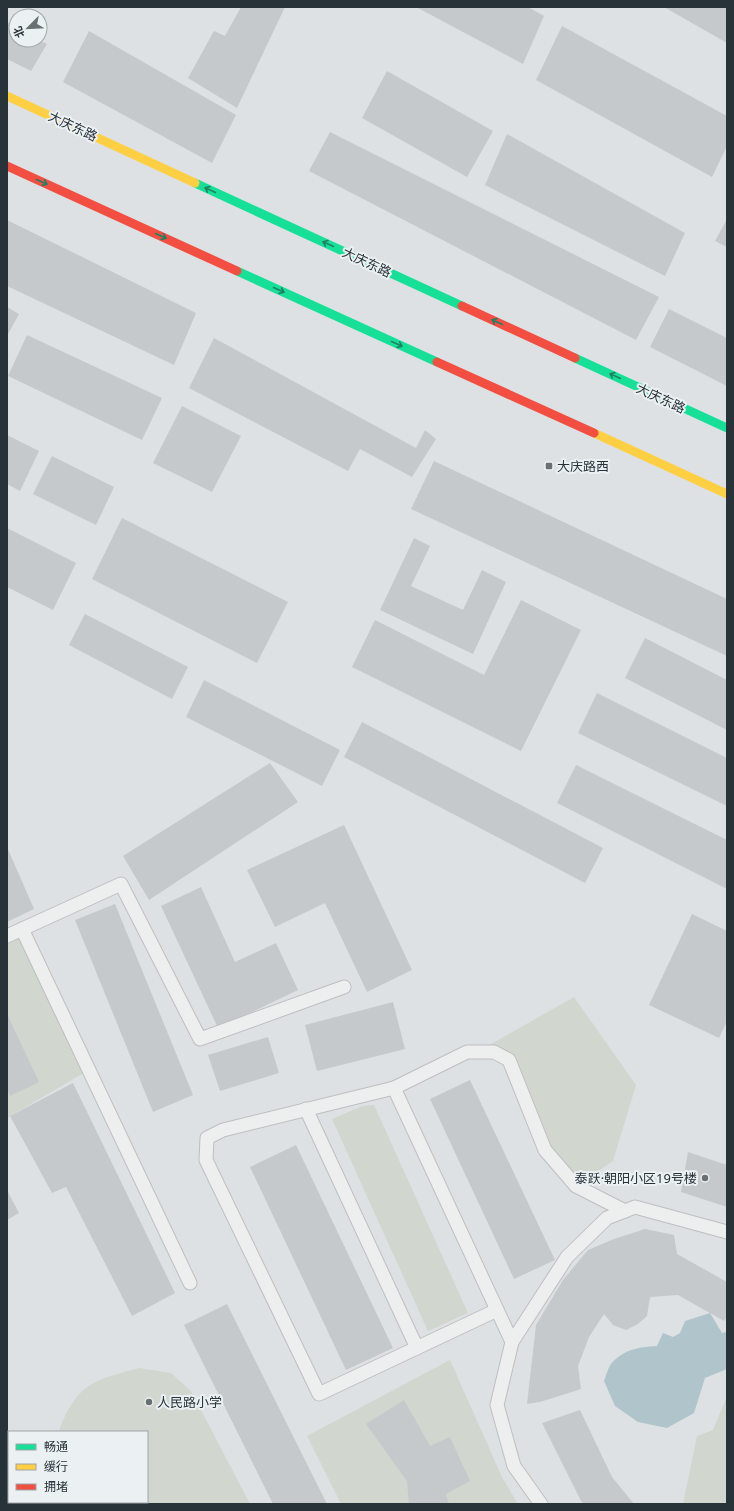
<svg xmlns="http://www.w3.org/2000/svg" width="734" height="1511" font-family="'Noto Sans','Noto Sans SC',sans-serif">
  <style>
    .green { fill: #d1d6cf }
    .water { fill: #afc4cb }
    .building { fill: #c6c9cb }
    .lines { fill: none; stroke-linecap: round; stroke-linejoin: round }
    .lane-casing { stroke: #bcbfc1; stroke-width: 15 }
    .lane { stroke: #edefef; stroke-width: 13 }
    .fast { stroke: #16e098; stroke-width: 9 }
    .slow { stroke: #ffcf43; stroke-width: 9 }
    .jam { stroke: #f24e42; stroke-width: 9 }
    .oneway { stroke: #208164 }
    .poi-dot { fill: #687074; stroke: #ebf0f3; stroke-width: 1.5 }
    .labels { text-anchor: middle; stroke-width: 4; stroke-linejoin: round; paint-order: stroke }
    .street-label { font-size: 13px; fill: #283339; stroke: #ebf0f3 }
    .poi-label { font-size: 13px; fill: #283339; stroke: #ebf0f3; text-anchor: start }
  </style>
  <rect width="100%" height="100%" fill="#dee1e3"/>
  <g class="green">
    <path d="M22,929L89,1070L10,1116L7,1119V936Z"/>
    <path d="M574,997L636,1085L613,1161L576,1186L545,1150L509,1060L486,1047Z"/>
    <path d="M374,1105L468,1313L428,1331L332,1119L362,1106Z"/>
    <path d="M450,1360L502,1477L518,1504H341L307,1436Z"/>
    <path d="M139,1368L171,1373L191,1391L250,1504H83L82,1502H147V1432H59C63,1417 74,1397 86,1388C101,1377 121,1373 139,1368Z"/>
    <path d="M727,1396V1504H683L697,1436L713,1430Z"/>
  </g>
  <path class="water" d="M710,1313L722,1333L727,1332V1369L705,1378L694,1413L667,1428L638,1422L615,1406L604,1381C606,1376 608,1368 611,1364C624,1349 639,1347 657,1346L663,1333L673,1337L680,1333L685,1321Z"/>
  <g class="building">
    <path d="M241,7H285L237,108L188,78L214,31L225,36Z"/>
    <path d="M416,7H528L544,16L523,64Z"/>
    <path d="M664,7H727V43Z"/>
    <path d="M7,22L16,27V40H39L47,44L31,71L7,59Z"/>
    <path d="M562,26L727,116V146L712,177L536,80Z"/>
    <path d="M89,31L236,115L212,163L63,82Z"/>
    <path d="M387,71L493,131L467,177L362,118Z"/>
    <path d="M330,132L659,297L636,340L309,171Z"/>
    <path d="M507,134L685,233L665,276L485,185Z"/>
    <path d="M727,219V247L715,241Z"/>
    <path d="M7,220L196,313L174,365L7,286Z"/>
    <path d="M7,307L19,314L7,336Z"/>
    <path d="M669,309L727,338V386L650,347Z"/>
    <path d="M27,335L162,398L142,440L8,376Z"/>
    <path d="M214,338L416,448L425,430L436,439L412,477L360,449L348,471L189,388Z"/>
    <path d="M182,406L241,436L212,492L153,463Z"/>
    <path d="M7,435L39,451L20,491L7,484Z"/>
    <path d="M52,456L114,487L96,525L33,494Z"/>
    <path d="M434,461L727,599V656L411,509Z"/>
    <path d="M122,518L288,602L257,663L92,579Z"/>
    <path d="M7,528L76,563L53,610L7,587Z"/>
    <path d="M414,538L430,546L411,586L463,610L482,570L506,582L473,654L380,610Z"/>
    <path d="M521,600L581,630L521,751L352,667L375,620L484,675Z"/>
    <path d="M85,614L188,667L172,699L69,645Z"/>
    <path d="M645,638L727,680V730L625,678Z"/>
    <path d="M204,680L340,750L322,786L186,717Z"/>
    <path d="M597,693L727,758V806L578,733Z"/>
    <path d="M362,722L603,848L585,883L344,757Z"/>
    <path d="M270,763L298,802L149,900L123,856Z"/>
    <path d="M576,765L727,840V889L557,803Z"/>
    <path d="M344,825L412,970L367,992L325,903L275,927L247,870Z"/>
    <path d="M7,847L34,909L7,922Z"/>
    <path d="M201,887L235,962L276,943L298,990L218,1028L161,906Z"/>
    <path d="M115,904L193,1095L153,1112L75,920Z"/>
    <path d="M692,914L727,931V1021L719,1038L649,1005Z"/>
    <path d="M393,1002L405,1049L317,1071L305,1025Z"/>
    <path d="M7,1014L39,1082L10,1096L7,1090Z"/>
    <path d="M268,1037L279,1073L220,1091L208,1055Z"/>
    <path d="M470,1080L555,1260L514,1279L430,1099Z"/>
    <path d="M73,1083L175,1293L132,1316L66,1187L52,1193L10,1116Z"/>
    <path d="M296,1145L393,1348L346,1370L250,1167Z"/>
    <path d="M688,1152L727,1165V1207L681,1192Z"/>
    <path d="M7,1190L19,1213L7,1220Z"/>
    <path d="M645,1229L674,1235L677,1254L727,1282V1316L724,1321L678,1295L650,1297L647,1316L638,1324L626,1330L613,1325L604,1314L589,1337L578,1366L581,1389L540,1402L527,1404L536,1325L563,1280L588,1250L614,1239Z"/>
    <path d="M227,1304L327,1504H273L184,1325Z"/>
    <path d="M404,1400L430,1446L450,1437L470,1481L446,1494L449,1504H409L407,1481L366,1424Z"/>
    <path d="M580,1410L612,1477L634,1504H584L581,1501L542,1423Z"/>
    <path d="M7,1434L9,1438V1502H43L44,1504H9L7,1501Z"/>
  </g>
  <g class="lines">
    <defs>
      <g id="lane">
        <path d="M22,929L190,1283"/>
        <path d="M7,936L121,884L200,1039L344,987"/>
        <path d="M394,1088L223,1130L207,1138L206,1160L319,1394L497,1310"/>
        <path d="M306,1109L417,1348"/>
        <path d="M512,1342L394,1088L467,1052H494L509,1060L545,1150L576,1186L625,1211"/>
        <path d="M541,1504L514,1466L497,1405L512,1342L567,1257L607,1218L635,1207L727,1232"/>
      </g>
    </defs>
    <use href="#lane" class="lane-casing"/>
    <use href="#lane" class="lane"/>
    <g class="fast">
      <path d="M195,183L462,306"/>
      <path d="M237,271L437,362"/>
      <path d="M575,358L727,428"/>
    </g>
    <g class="slow">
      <path d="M7,96L195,183"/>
      <path d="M594,433L727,494"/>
    </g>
    <g class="jam">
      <path d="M7,166L237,271"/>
      <path d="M462,306L575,358"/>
      <path d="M437,362L594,433"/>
    </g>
  </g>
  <defs><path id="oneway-shaft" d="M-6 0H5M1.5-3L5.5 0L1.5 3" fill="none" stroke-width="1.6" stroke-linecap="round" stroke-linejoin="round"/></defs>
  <g class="oneway">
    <use href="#oneway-shaft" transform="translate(42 182) rotate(24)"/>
    <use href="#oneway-shaft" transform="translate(210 190) rotate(-155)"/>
    <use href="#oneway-shaft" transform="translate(161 236) rotate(24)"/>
    <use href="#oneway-shaft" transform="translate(328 244) rotate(-155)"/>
    <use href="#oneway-shaft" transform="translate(279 290) rotate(24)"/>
    <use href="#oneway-shaft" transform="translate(497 322) rotate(-155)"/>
    <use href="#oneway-shaft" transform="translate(397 344) rotate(24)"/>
    <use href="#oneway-shaft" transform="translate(615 376) rotate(-155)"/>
  </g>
  <g class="poi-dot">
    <rect x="545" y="462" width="8" height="8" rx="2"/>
    <circle cx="705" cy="1178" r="4"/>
    <circle cx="149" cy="1402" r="4"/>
  </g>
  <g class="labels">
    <g class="street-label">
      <text transform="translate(73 126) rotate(25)" y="5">大庆东路</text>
      <text transform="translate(367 262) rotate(25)" y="5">大庆东路</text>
      <text transform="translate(661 398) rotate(25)" y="5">大庆东路</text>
    </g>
    <g class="poi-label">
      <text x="557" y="471">大庆路西</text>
      <text x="697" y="1183" text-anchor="end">泰跃·朝阳小区19号楼</text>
      <text x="157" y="1407">人民路小学</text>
    </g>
  </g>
  <rect width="734" height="1511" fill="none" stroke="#283339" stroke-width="16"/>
  <rect x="8" y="1431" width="140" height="72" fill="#ebf0f3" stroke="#9da4a9"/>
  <rect x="16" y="1444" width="20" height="6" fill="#16e098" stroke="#9da4a9"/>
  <text x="44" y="1451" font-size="12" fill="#283339">畅通</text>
  <rect x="16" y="1464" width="20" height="6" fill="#ffcf43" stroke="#9da4a9"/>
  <text x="44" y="1471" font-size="12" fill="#283339">缓行</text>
  <rect x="16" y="1484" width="20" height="6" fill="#f24e42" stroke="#9da4a9"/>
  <text x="44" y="1491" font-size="12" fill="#283339">拥堵</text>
  <g transform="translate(28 28) rotate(246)"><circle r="19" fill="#ebf0f3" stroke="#9da4a9"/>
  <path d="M0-3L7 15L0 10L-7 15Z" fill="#687074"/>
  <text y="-6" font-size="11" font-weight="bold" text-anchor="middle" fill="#283339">北</text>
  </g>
</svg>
